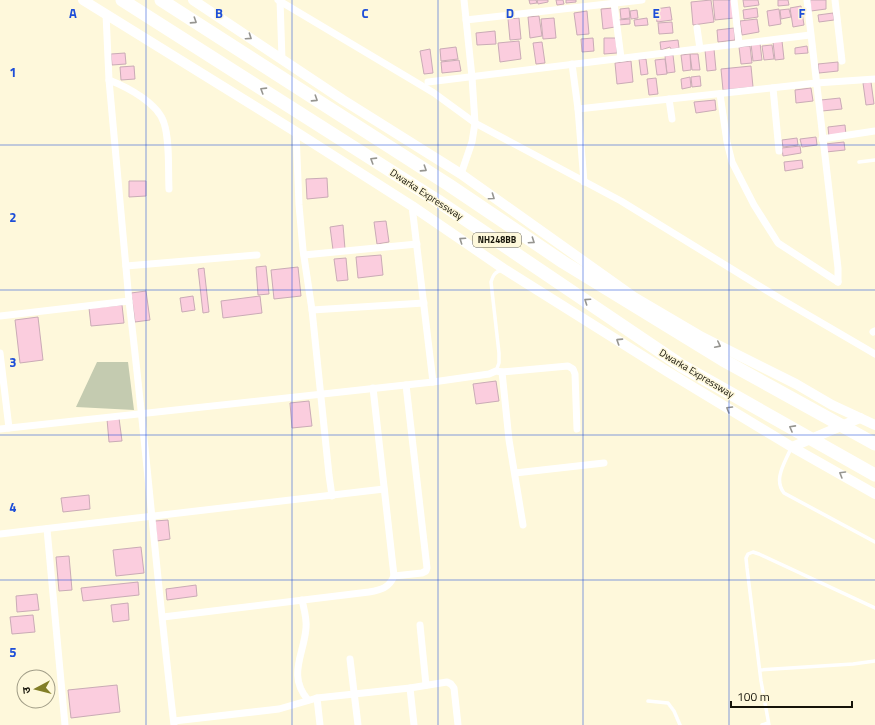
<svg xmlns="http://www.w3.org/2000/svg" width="875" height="725" font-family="'Titillium Web','Noto Sans Devanagari',sans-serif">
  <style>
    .green { fill: #c4cbb0 }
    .building { fill: #fbcdde; stroke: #caabb6 }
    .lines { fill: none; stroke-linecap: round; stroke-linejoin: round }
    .lane { stroke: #fff; stroke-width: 3.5 }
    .street { stroke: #fff; stroke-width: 7 }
    .secondary { stroke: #fff; stroke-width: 10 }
    .highway { stroke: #fff; stroke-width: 13 }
    .oneway { stroke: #969590 }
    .grid { fill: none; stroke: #1d4ed8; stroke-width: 1; stroke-opacity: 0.55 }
    .labels { text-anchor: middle; stroke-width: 3; stroke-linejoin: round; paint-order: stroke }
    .shield { fill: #fef8db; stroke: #5c5848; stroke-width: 1 }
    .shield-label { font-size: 9px; font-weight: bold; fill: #161409 }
    .street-label { font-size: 10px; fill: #161409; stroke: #fef8db }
    .grid-label { font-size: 13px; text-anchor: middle; font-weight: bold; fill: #1d4ed8; stroke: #fef8db; stroke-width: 3; stroke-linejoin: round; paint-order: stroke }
  </style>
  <rect width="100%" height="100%" fill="#fef8db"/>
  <path class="green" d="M97,362H128L134,410L76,407Z"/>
  <g class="building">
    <path d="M529,0H536L537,3L530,4Z"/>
    <path d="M537,0H548V2L538,4Z"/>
    <path d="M556,0H563L564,4L557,5Z"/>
    <path d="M566,0H576V2L566,3Z"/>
    <path d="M711,0L714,22L693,25L691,2Z"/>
    <path d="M713,0H732L734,18L715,20Z"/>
    <path d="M743,0H758L759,5L744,7Z"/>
    <path d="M778,0H788L789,5L778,6Z"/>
    <path d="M810,0H826V9L811,11Z"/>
    <path d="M801,6L804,25L793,27L790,8Z"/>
    <path d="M670,7L672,20L657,22L655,9Z"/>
    <path d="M614,8L615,27L603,29L601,9Z"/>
    <path d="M629,8L630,18L621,19L620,9Z"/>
    <path d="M757,8L758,17L744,19L743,10Z"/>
    <path d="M779,9L781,24L769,26L767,11Z"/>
    <path d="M789,9L791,17L781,19L780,10Z"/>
    <path d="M637,10L638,18L631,19L630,11Z"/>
    <path d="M587,11L589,34L577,35L574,13Z"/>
    <path d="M833,13L834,20L819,22L818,15Z"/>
    <path d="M539,16L542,36L530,38L528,17Z"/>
    <path d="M519,18L521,39L510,40L508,19Z"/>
    <path d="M554,18L556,38L543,39L541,19Z"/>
    <path d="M647,18L648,25L635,26L634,20Z"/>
    <path d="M630,19V24L618,25V20Z"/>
    <path d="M757,19L759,32L742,35L740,21Z"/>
    <path d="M672,22L673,33L659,34L658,23Z"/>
    <path d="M734,28L735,40L718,42L717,30Z"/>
    <path d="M495,31L496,44L477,45L476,33Z"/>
    <path d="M593,38L594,51L582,52L581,39Z"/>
    <path d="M604,38H616L617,53L604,54Z"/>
    <path d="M678,40L679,48L671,49L670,47L661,50L660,42Z"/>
    <path d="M519,41L521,59L500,62L498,43Z"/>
    <path d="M782,41L784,59L775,60L773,42Z"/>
    <path d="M542,42L545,63L536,64L533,43Z"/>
    <path d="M760,43L762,60L753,61L751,44Z"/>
    <path d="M772,45L774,59L764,60L762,46Z"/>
    <path d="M750,46L752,63L741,64L739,47Z"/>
    <path d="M807,46L808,53L795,54V48Z"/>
    <path d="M456,47L458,59L441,61L440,49Z"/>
    <path d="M430,49L433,73L424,74L420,51Z"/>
    <path d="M714,49L716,70L707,71L705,50Z"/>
    <path d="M125,53L126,64L112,65L111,54Z"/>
    <path d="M690,54H698L700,70H692Z"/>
    <path d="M690,54L691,70L683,71L681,55Z"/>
    <path d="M673,55L675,72L667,73L665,56Z"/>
    <path d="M639,59H646L648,74L641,75Z"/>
    <path d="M665,59L667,74L657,75L655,60Z"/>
    <path d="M459,60L461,71L442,73L441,62Z"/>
    <path d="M631,61L633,82L617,84L615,63Z"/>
    <path d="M838,62V71L819,73L818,64Z"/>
    <path d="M134,66L135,79L121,80L120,67Z"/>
    <path d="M751,66L753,87L723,90L721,69Z"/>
    <path d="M700,76L701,86L692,87L691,77Z"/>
    <path d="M690,77L691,87L682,89L681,79Z"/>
    <path d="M656,78L658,94L649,95L647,79Z"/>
    <path d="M871,82L874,104L866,105L863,83Z"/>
    <path d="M811,88L813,101L796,103L795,90Z"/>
    <path d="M840,98L842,109L822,111L821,100Z"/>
    <path d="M715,100L716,110L696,113L694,102Z"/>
    <path d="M845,125L846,135L829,137L828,127Z"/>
    <path d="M816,137L817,145L802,147L800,139Z"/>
    <path d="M797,138L798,145L783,147L782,140Z"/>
    <path d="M844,142L845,150L826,152L825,144Z"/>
    <path d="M800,146L801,153L783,156L782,148Z"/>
    <path d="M802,160L803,168L785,171L784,162Z"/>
    <path d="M327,178L328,197L307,199L306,179Z"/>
    <path d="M129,181H146V196L129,197Z"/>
    <path d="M386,221L389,242L377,244L374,222Z"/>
    <path d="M343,225L345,249L333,250L330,227Z"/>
    <path d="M381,255L383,275L358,278L356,257Z"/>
    <path d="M346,258L348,280L337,281L334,259Z"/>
    <path d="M266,266L269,294L258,295L256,267Z"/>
    <path d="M298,267L301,296L274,299L271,270Z"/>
    <path d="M204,268L209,312L203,313L198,269Z"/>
    <path d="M146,291L150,320L135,322L131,293Z"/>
    <path d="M193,296L195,310L182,312L180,298Z"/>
    <path d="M260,296L262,313L223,318L221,301Z"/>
    <path d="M122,305L124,323L91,326L89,308Z"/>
    <path d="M38,317L43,360L20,363L15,320Z"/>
    <path d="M496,381L499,401L476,404L473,384Z"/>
    <path d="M309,401L312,426L292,428L290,403Z"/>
    <path d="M119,418L122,441L109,442L107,419Z"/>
    <path d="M89,495L90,509L63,512L61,498Z"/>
    <path d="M168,520L170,539L157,541L155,521Z"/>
    <path d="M141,547L144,573L116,576L113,550Z"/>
    <path d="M69,556L72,590L59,591L56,557Z"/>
    <path d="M138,582L139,595L83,601L81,588Z"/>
    <path d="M196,585L197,596L167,600L166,589Z"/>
    <path d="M37,594L39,610L17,612L16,596Z"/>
    <path d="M128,603L129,620L113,622L111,605Z"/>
    <path d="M33,615L35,632L12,634L10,617Z"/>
    <path d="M117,685L120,712L71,718L68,690Z"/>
  </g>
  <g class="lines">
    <g class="lane">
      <path d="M859,162L875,160"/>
      <path d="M496,371L499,363V353L491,282C493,276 494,272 502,270"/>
      <path d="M791,448C785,463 773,479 784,493L875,542"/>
      <path d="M760,670L853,664L875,661"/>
      <path d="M648,701L668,703L674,711L680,725"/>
      <path d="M762,725L768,723"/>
      <path d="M769,725L761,681L747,568L746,558L748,554L753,552L759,554L875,608"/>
    </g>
    <g class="street">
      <path d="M278,0L434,93L475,123L621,201L779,298L875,354"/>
      <path d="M280,0L282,59"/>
      <path d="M734,0L739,44"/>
      <path d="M807,0L838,268V282"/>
      <path d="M835,0L842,61"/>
      <path d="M614,3L621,58"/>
      <path d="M466,20L642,0"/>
      <path d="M697,28L700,49"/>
      <path d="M572,64L578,109L584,182"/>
      <path d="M109,80C127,87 158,103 164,123C170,141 168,170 169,189"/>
      <path d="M428,82L810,35"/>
      <path d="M773,88L779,151"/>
      <path d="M720,94L727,142L732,162L754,205L778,243L838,282"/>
      <path d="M669,99L672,119"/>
      <path d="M578,109L816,83L875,79"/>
      <path d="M296,132L299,205L303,250L312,310L329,475L332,496"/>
      <path d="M822,139L875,131"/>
      <path d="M461,174L472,142L475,123L472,77L464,0"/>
      <path d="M412,206L433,382"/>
      <path d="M304,255L417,244"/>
      <path d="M126,266L257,255"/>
      <path d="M129,301C146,442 157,584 174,725"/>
      <path d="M312,310L424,303"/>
      <path d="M0,316L129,301L109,80L106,14"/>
      <path d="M873,332L875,331"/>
      <path d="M0,353L9,428"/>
      <path d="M502,372L509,440L523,525"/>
      <path d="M0,429L433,382L489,374L496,371L502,372L568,366L573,369L575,374L577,429"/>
      <path d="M515,473L604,463"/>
      <path d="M47,529L65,725"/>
      <path d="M0,534L384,489"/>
      <path d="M394,576L422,573L426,571L427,568L406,385"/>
      <path d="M302,600C304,609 307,619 306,628C304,655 287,675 308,700"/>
      <path d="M163,617L369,592C381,590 389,588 394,576L373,388"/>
      <path d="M420,625L426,685"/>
      <path d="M350,659L358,725"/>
      <path d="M410,688L414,725"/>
      <path d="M317,698L320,725"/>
      <path d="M174,721L279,709L317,698L410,688L447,682L451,684L454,688L458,725"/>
    </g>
    <g class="secondary">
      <path d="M83,0L296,132L412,206L504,269L668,372L792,447L875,494"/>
      <path d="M193,0L343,100L461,174L634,297L702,337L796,384L832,405L875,425"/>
      <path d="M792,447L860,418"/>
    </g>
    <g class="highway">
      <path d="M122,0L438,201L682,366L875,475"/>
      <path d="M161,0L449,185L563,262L723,360L875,444"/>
    </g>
  </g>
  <defs><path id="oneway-chevron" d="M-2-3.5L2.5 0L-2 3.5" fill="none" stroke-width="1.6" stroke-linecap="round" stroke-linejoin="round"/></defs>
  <g class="oneway">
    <use href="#oneway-chevron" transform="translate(194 21) rotate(33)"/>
    <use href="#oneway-chevron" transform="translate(249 37) rotate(34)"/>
    <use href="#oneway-chevron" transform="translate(263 90) rotate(-148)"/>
    <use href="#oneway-chevron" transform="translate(315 99) rotate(33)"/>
    <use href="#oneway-chevron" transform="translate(373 160) rotate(-148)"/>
    <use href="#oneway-chevron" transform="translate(424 169) rotate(33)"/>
    <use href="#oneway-chevron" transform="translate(492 197) rotate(35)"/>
    <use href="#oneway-chevron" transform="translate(462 240) rotate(-146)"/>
    <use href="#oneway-chevron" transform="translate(532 241) rotate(34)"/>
    <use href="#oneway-chevron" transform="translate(587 301) rotate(-146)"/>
    <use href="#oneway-chevron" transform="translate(619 341) rotate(-147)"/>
    <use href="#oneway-chevron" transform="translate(718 345) rotate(27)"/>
    <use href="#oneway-chevron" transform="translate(729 409) rotate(-149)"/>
    <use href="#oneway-chevron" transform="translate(792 428) rotate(-151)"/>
    <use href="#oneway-chevron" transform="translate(842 474) rotate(-149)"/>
  </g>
  <path class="grid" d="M146,0V725M292,0V725M438,0V725M583,0V725M729,0V725M0,145H875M0,290H875M0,435H875M0,580H875"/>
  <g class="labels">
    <rect class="shield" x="473" y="233" width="48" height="14" rx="3"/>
    <g class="shield-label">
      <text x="497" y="243">NH248BB</text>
    </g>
    <g class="street-label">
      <text transform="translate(427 194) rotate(33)" y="4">Dwarka Expressway</text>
      <text transform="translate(697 373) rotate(31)" y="4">Dwarka Expressway</text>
    </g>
  </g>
  <g class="grid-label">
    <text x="73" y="18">A</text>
    <text x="219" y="18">B</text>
    <text x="365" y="18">C</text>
    <text x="510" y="18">D</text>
    <text x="656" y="18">E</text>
    <text x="802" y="18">F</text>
    <text x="13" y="77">1</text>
    <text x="13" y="222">2</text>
    <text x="13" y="367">3</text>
    <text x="13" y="512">4</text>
    <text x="13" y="657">5</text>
  </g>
  <g transform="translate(36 689) rotate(263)"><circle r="19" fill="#fef8db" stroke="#a19d87"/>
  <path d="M0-3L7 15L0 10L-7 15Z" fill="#827e26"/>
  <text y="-6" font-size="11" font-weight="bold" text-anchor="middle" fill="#161409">उ</text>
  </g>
  <path d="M731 701v6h121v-6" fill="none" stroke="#161409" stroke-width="2"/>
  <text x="737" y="701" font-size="12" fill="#161409" stroke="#fef8db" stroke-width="3" paint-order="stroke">100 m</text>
</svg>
